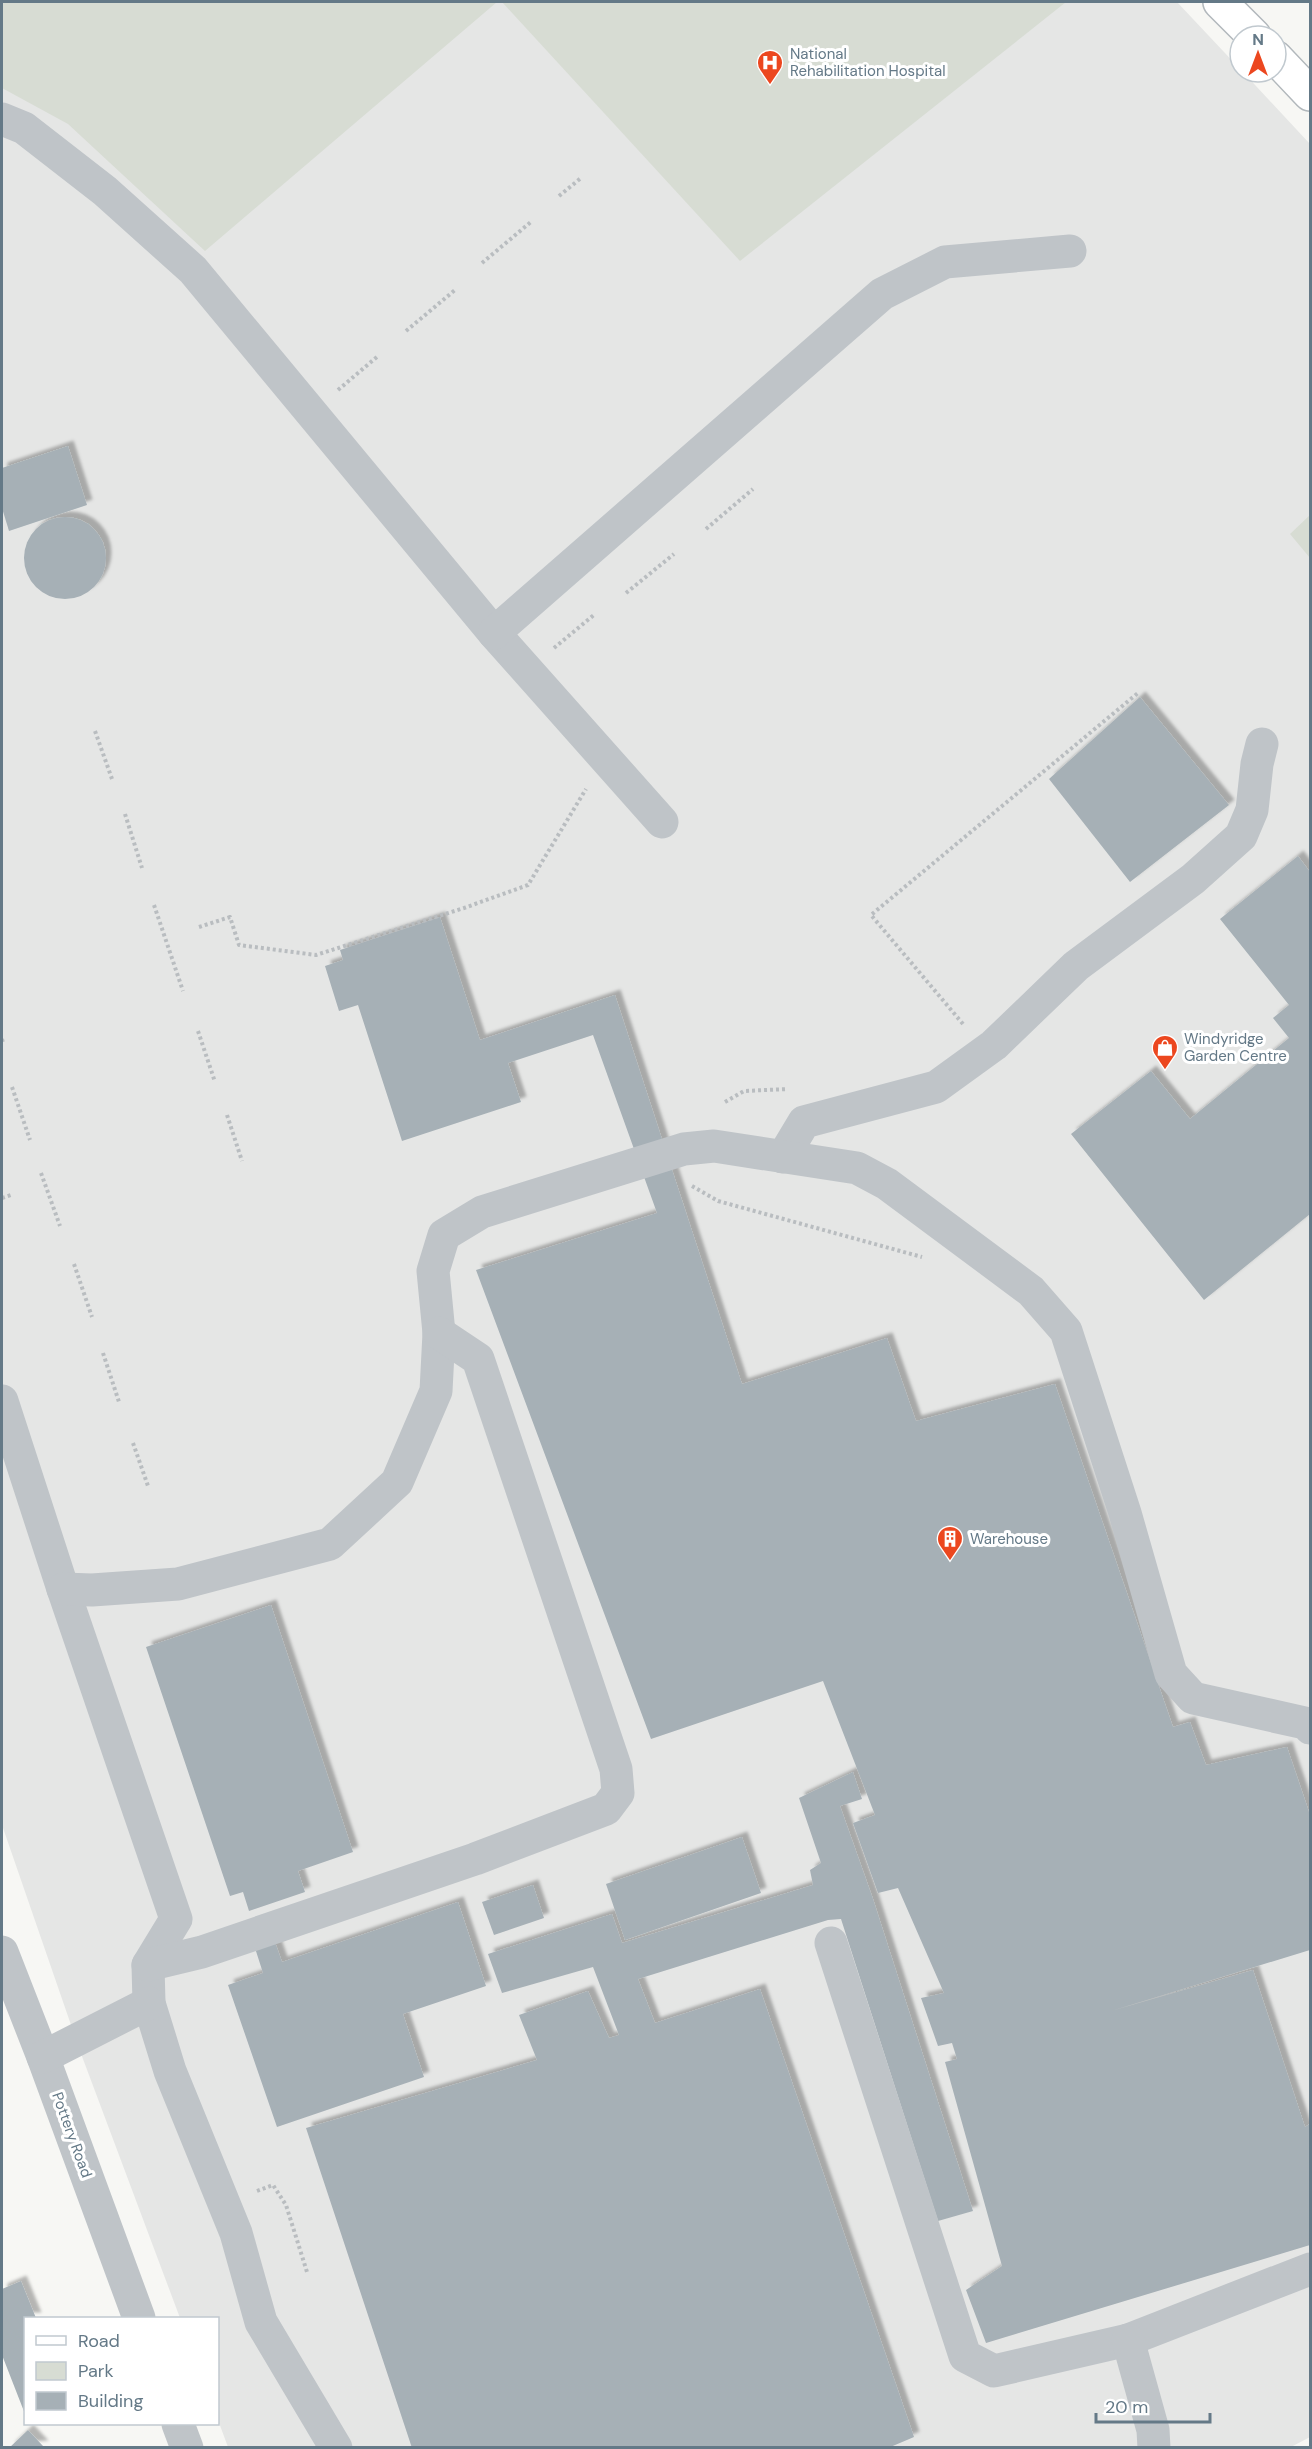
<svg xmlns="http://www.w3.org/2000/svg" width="1312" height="2449" font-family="'DM Sans',sans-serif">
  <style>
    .built { fill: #e5e6e5 }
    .green { fill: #d7dcd3 }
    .building { fill: #a6b0b6; filter: url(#shadow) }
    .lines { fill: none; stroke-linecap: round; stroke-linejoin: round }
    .major-casing { stroke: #b2b8bc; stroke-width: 36 }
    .path { stroke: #b9bdc0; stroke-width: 4; stroke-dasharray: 3 3; stroke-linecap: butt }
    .minor { stroke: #bfc4c8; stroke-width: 33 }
    .major { stroke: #fff; stroke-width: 33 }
    .labels { text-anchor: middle; stroke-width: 6; stroke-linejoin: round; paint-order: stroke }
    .poi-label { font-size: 15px; fill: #647987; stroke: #fff; text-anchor: start }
    .street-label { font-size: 15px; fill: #647987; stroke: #fff }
  </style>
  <defs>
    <filter id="shadow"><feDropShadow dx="5.5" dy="-5.5" stdDeviation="1.5" flood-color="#0004"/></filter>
  </defs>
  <rect width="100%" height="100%" fill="#f7f7f4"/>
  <path class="built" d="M2,2H1177L1240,69V72H1243L1310,144V2437L1291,2447H228L218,2420V2318H180L80,2051L2,1825Z"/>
  <g class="green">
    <path d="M2,2H497L205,251L68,124L2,88Z"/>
    <path d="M502,2H1066L740,261Z"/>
    <path d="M1310,515V558L1290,534Z"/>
  </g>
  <g class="building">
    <path d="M68,446L87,505L9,531L2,508V468Z"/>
    <circle cx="65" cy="558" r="41"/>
    <path d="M1140,697L1229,805L1130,882L1049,779Z"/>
    <path d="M1298,856L1310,872V1214L1204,1300L1071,1134L1151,1071L1190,1119L1289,1038L1273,1018L1289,1005L1220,919Z"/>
    <path d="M440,917L480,1040L615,995L742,1384L887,1338L916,1421L1055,1384L1173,1727L1190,1722L1206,1765L1287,1747L1310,1815V1950L1111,2011L1253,1970L1305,2127L1310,2124V2245L986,2343L966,2290L1002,2266L945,2062L957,2059L952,2043L938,2046L921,1998L944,1993L898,1888L878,1893L853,1823L875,1815L823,1681L651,1739L476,1270L657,1213L593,1035L508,1063L521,1102L402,1141L358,1005L339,1011L325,966L343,960L340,950Z"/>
    <path d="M271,1605L353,1852L298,1871L305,1892L249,1911L243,1892L230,1896L146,1647Z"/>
    <path d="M853,1772L862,1799L840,1806L873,1899L973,2211L938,2221L841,1919L828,1920L638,1979L655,2023L760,1989L914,2437L888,2448H412L306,2128L537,2060L519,2015L588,1991L609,2038L619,2035L593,1967L502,1993L488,1954L612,1914L622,1943L813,1885L810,1870L821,1863L799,1798Z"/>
    <path d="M742,1837L761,1893L625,1940L606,1884Z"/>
    <path d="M533,1885L544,1918L494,1935L482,1902Z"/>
    <path d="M458,1902L486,1986L403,2014L424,2077L277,2127L228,1985L263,1973L255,1948L275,1942L282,1962Z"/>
    <path d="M21,2281L36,2318H26L25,2414L2,2355V2289Z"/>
    <path d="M28,2430L43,2446L9,2448Z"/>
  </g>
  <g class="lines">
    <defs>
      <g id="major">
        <path d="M1220,2L1254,36"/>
        <path d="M1276,58L1310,94"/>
      </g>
    </defs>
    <use href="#major" class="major-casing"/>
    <g class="path">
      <path d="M559,196L581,178"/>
      <path d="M482,263L532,221"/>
      <path d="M406,331L455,290"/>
      <path d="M338,390L378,356"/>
      <path d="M706,529L753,489"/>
      <path d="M626,593L674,554"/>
      <path d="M554,648L595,614"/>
      <path d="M95,731L112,779"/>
      <path d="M125,814L142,868"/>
      <path d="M154,905L183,991"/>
      <path d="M199,927L230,917L239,945L316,955L464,908L528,885L586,789"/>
      <path d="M963,1024L871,915L1138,693"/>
      <path d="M198,1031L215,1082"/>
      <path d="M2,1039L3,1043"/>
      <path d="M12,1087L30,1140"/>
      <path d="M725,1102L744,1091L788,1089"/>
      <path d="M227,1115L242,1161"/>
      <path d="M41,1173L60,1226"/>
      <path d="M692,1186L718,1201L922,1257"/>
      <path d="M2,1198L11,1195"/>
      <path d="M74,1264L92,1317"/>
      <path d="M103,1353L119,1402"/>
      <path d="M133,1443L148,1486"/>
      <path d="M257,2191L273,2185L286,2205L307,2272"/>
    </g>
    <g class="minor">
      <path d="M2,119L24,128L105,191L193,270L494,633L662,822"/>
      <path d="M494,633L882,294L945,262L1070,251"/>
      <path d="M783,1157L804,1122L936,1087L994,1045L1076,966L1193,879L1241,836L1252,810L1257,764L1262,744"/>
      <path d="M2,1401L63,1589L176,1919L148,1965L149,2003L170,2071L236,2233L261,2322L336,2448"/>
      <path d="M63,1589L92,1590L178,1584L330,1544L397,1482L436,1391L439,1333L433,1271L444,1235L482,1212L684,1149L714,1146L857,1168L887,1184L1031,1291L1066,1331L1125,1513L1171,1674L1193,1698L1309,1724L1310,1728"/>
      <path d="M831,1943L965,2356L994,2371L1128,2340L1310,2269"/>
      <path d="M2,1952L43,2057L139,2318"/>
      <path d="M148,1965L202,1952L475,1859L606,1809L618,1793L616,1769L478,1359L439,1333"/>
      <path d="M43,2057L149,2003"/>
      <path d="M1128,2340L1153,2430L1154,2448"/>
      <path d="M178,2424L187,2448"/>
    </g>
    <use href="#major" class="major"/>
  </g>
  <defs>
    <symbol id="hospital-pin" viewBox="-11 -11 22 30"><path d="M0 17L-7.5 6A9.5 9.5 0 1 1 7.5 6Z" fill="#ec471f" stroke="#fff"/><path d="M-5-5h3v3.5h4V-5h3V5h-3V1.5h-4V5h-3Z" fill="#fff"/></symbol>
    <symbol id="shop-pin" viewBox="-11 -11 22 30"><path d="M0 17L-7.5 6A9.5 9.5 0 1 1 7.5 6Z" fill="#ec471f" stroke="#fff"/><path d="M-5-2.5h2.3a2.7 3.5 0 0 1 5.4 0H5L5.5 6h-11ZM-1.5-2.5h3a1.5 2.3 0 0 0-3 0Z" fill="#fff"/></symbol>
    <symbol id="building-pin" viewBox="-11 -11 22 30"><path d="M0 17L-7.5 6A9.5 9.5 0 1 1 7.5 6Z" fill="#ec471f" stroke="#fff"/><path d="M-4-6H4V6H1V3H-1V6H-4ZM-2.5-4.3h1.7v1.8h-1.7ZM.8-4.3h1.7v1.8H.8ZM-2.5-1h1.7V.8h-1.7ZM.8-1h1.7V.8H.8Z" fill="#fff"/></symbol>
  </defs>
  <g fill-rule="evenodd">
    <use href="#hospital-pin" x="755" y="48" width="30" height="40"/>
    <use href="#shop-pin" x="1150" y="1033" width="30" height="40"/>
    <use href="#building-pin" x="935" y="1524" width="30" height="40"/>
  </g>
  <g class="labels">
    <g class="poi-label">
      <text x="790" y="59">National<tspan x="790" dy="17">Rehabilitation Hospital</tspan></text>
      <text x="1184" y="1044">Windyridge<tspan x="1184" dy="17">Garden Centre</tspan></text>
      <text x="970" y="1544">Warehouse</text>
    </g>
    <g class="street-label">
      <text transform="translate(72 2135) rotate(70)" y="5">Pottery Road</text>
    </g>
  </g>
  <rect width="1312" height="2449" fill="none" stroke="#647987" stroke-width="6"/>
  <rect x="24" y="2317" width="195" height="108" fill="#ffffff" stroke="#c1c9cf" stroke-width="1.5"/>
  <rect x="36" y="2336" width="30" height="9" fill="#ffffff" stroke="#c1c9cf" stroke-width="1.5"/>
  <text x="78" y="2347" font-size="18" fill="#647987">Road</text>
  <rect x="36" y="2362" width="30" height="18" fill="#d7dcd3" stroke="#c1c9cf" stroke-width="1.5"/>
  <text x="78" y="2377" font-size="18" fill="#647987">Park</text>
  <rect x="36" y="2392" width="30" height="18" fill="#a6b0b6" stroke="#c1c9cf" stroke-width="1.5"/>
  <text x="78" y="2407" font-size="18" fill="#647987">Building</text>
  <g transform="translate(1258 54)"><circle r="28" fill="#ffffff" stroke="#c1c9cf" stroke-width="1.5"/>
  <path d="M0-4.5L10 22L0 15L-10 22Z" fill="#ec471f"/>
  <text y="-9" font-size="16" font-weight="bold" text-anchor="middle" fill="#647987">N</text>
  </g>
  <path d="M1096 2413v9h114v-9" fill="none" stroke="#647987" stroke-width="3"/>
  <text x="1105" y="2413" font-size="18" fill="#647987" stroke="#ffffff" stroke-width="4.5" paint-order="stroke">20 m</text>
</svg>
